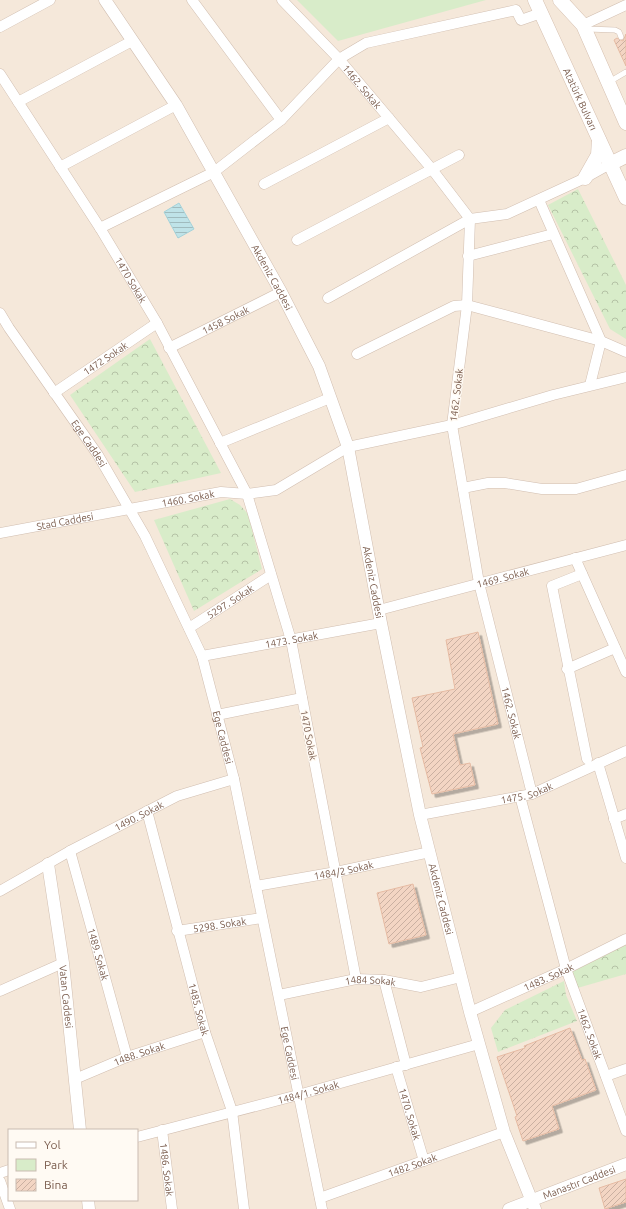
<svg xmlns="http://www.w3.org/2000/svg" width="626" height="1209" font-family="Ubuntu,sans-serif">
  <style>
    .residential { fill: #f5e8da; fill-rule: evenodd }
    .green { fill: #d8ecc9 }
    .forest { fill: url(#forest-crowns) }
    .water { fill: url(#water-rules); stroke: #a5d3da }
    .building { fill: url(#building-hatch); stroke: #e6bba3; filter: url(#shadow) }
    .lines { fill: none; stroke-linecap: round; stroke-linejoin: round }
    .service-casing { stroke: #d1beb0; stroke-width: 6 }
    .minor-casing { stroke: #d1beb0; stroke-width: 11 }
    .tertiary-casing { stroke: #d1beb0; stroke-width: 13 }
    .secondary-casing { stroke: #d6c0b0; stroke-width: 15 }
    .service { stroke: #fff; stroke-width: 5 }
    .minor { stroke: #fff; stroke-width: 10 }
    .tertiary { stroke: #fff; stroke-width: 12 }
    .secondary { stroke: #fff; stroke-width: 14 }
    .labels { text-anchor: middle; stroke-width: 3; stroke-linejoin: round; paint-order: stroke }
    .street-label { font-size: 10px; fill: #7a5c4d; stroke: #fffaf3 }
  </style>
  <defs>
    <pattern id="forest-crowns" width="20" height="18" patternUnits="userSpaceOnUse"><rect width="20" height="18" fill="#d8ecc9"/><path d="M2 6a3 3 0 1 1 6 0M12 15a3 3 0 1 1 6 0" fill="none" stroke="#b4c2a5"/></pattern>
    <pattern id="water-rules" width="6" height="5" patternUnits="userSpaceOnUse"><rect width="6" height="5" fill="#bfe3e8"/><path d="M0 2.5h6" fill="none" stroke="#a0bbbe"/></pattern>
    <pattern id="building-hatch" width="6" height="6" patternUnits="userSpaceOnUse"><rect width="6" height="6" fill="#f3d5c3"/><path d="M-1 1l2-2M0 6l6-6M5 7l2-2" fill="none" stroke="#cab0a1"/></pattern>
    <filter id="shadow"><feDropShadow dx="3.5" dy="3.5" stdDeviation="0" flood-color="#0004"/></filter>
  </defs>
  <rect width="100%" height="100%" fill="#fdf6ec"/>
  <path class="residential" d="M0,0H626V1209H0ZM9,1130H137V1200H9Z"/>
  <path class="green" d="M297,0H486L338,41Z"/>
  <g class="forest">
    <path d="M578,189L626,285V339L610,329L548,205Z"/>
    <path d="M150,339L221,473L135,492L70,395Z"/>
    <path d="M230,499L240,505L248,514L262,569L194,611L154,520Z"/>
    <path d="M626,939V974L574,989L566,969Z"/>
    <path d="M564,981L566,995L577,1021L498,1052L491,1028L505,1010Z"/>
  </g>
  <path class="water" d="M179,203L194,229L178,238L164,212Z"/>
  <g class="building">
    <path d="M626,34V66L614,40L617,38L623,41Z"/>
    <path d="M478,632L498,724L453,734L460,765L470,763L475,785L432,794L420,748L423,747L412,698L455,689L446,640Z"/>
    <path d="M413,884L426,935L389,944L377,893Z"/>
    <path d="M570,1028L582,1060L585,1059L596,1090L552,1106L559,1129L523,1141L515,1117L517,1116L497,1057L525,1048L524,1046Z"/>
    <path d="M626,1179V1202L605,1209L599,1188Z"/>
  </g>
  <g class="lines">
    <defs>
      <g id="service">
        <path d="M587,29L615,30L619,32L621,37"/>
        <path d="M609,82L626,72"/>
      </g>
      <g id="minor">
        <path d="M192,0L281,120"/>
        <path id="s1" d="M282,0L339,59L431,168L470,219L467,305L452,425L479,583L532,794"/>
        <path d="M583,25L626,5"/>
        <path d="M0,27L50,0"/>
        <path id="s2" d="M0,74L100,228L157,323L247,494"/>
        <path d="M18,102L132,41"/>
        <path d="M60,167L176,105"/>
        <path d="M264,184L389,118"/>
        <path d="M539,200L601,341L590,385"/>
        <path d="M100,228L214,172L281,120L339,59L366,43L516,10L521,20L541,13"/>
        <path d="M297,240L459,155"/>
        <path d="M468,256L553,234"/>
        <path d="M328,298L470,219L507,214L585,178L610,164"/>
        <path id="s3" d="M0,313L9,328L98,455L145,536L202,656L234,779L322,1209"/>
        <path id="s4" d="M169,348L281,292"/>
        <path d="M357,354L454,306L467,305L601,341L626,352"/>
        <path id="s5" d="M54,393L157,323"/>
        <path d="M220,443L330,398"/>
        <path d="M463,488L488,483H505L542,489H576L626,475"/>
        <path id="s6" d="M0,533L221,492L247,494"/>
        <path d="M575,558L626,672"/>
        <path d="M582,574L552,586L587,759"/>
        <path id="s7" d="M379,610L626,545"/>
        <path id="s8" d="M189,628L271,575"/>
        <path id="s9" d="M202,656L381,623"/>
        <path d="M567,669L615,648"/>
        <path d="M217,715L302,698"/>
        <path d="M598,763L626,858"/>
        <path id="s10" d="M520,796L566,969L626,1131"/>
        <path id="s11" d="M147,811L205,1032L232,1111L244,1209"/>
        <path id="s12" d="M420,815L532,794L626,751"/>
        <path d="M614,819L626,814"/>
        <path id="s13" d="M70,851L127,1057"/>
        <path id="s14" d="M256,886L336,872L430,852"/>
        <path id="s15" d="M0,891L70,851L177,796L234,779"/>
        <path id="s16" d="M177,931L262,918"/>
        <path d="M356,979L291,640L247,494L276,490L348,447L452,425L553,395L626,377"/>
        <path d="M384,980L406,1065"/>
        <path d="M0,991L63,963"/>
        <path id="s17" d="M279,995L356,979L384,980L421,987L461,977"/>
        <path id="s18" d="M470,1012L566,969L626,939"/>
        <path id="s19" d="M396,1067L424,1161"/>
        <path d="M606,1076L626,1069"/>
        <path id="s20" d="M75,1079L127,1057L205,1032"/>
        <path id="s21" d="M162,1130L172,1209"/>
        <path id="s22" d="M137,1137L298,1095L479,1044"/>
        <path d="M0,1173L9,1170"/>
        <path d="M0,1181L10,1209"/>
        <path id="s23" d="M320,1198L504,1132"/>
      </g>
      <g id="tertiary">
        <path id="s24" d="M105,0L176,105L281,292L319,366L348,447L381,623L420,815L470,1012L504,1132L535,1209"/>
        <path id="s25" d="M48,864L63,963L80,1130"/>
        <path d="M88,1200L89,1209"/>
        <path id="s26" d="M509,1209L626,1164"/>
      </g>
      <g id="secondary">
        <path id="s27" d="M535,0L626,198"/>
        <path d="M560,0L583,25L626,123"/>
        <path d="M610,164L626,156"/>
        <path d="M585,178L598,155L599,140"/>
      </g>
    </defs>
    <use href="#service" class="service-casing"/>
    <use href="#minor" class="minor-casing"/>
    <use href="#tertiary" class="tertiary-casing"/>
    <use href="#secondary" class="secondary-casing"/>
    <use href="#service" class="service"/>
    <use href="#minor" class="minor"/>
    <use href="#tertiary" class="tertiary"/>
    <use href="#secondary" class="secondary"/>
  </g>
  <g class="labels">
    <g class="street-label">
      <text dy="4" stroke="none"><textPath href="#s1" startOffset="118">1462. Sokak</textPath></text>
      <text dy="4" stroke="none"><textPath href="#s27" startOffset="109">Atatürk Bulvarı</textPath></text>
      <text dy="4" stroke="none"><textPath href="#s24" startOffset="324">Akdeniz Caddesi</textPath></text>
      <text dy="4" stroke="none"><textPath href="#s2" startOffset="244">1470 Sokak</textPath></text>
      <text dy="4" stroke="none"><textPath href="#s4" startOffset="63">1458 Sokak</textPath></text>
      <text dy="4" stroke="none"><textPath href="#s5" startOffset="62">1472 Sokak</textPath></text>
      <text transform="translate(456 395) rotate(-83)" y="4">1462. Sokak</text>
      <text dy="4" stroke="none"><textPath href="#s3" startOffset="158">Ege Caddesi</textPath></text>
      <text dy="4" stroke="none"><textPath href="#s6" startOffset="191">1460. Sokak</textPath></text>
      <text dy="4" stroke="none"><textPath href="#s6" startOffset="66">Stad Caddesi</textPath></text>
      <text dy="4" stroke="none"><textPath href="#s7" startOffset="128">1469. Sokak</textPath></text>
      <text dy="4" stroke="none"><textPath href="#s24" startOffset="648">Akdeniz Caddesi</textPath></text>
      <text dy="4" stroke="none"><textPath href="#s8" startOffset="49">5297. Sokak</textPath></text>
      <text dy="4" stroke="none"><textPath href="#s9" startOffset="91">1473. Sokak</textPath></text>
      <text dy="4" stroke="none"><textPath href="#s1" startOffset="790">1462. Sokak</textPath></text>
      <text transform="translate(309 735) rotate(79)" y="4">1470 Sokak</text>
      <text dy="4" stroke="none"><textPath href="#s3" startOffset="483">Ege Caddesi</textPath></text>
      <text dy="4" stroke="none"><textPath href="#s12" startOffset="109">1475. Sokak</textPath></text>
      <text dy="4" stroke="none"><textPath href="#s15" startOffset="158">1490. Sokak</textPath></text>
      <text dy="4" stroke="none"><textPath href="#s14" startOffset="89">1484/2 Sokak</textPath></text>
      <text dy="4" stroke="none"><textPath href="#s24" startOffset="972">Akdeniz Caddesi</textPath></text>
      <text dy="4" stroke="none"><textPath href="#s16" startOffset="43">5298. Sokak</textPath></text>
      <text dy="4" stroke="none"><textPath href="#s13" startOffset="107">1489. Sokak</textPath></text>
      <text dy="4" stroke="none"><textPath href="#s18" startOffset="86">1483. Sokak</textPath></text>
      <text dy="4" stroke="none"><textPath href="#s17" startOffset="93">1484 Sokak</textPath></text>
      <text dy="4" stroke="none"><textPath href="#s25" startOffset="134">Vatan Caddesi</textPath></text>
      <text dy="4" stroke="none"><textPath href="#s11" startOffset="205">1485. Sokak</textPath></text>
      <text dy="4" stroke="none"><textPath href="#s10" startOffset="248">1462. Sokak</textPath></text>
      <text dy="4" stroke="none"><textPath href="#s20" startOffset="69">1488. Sokak</textPath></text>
      <text dy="4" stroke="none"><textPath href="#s3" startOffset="806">Ege Caddesi</textPath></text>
      <text dy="4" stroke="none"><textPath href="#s22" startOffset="177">1484/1. Sokak</textPath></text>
      <text dy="4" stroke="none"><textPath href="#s19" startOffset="49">1470. Sokak</textPath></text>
      <text dy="4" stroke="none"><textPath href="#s23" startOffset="98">1482 Sokak</textPath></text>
      <text dy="4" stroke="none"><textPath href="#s21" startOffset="40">1486. Sokak</textPath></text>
      <text dy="4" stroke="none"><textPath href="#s26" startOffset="75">Manastır Caddesi</textPath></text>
    </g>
  </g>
  <rect x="8" y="1129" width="130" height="72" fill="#fffaf3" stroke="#cabbb1"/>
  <rect x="16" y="1142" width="20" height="6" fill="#ffffff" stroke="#cabbb1"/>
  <text x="44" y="1149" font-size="12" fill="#7a5c4d">Yol</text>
  <rect x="16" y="1159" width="20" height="12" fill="#d8ecc9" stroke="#cabbb1"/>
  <text x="44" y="1169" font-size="12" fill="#7a5c4d">Park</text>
  <rect x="16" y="1179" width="20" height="12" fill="url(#building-hatch)" stroke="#cabbb1"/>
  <text x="44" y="1189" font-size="12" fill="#7a5c4d">Bina</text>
</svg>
